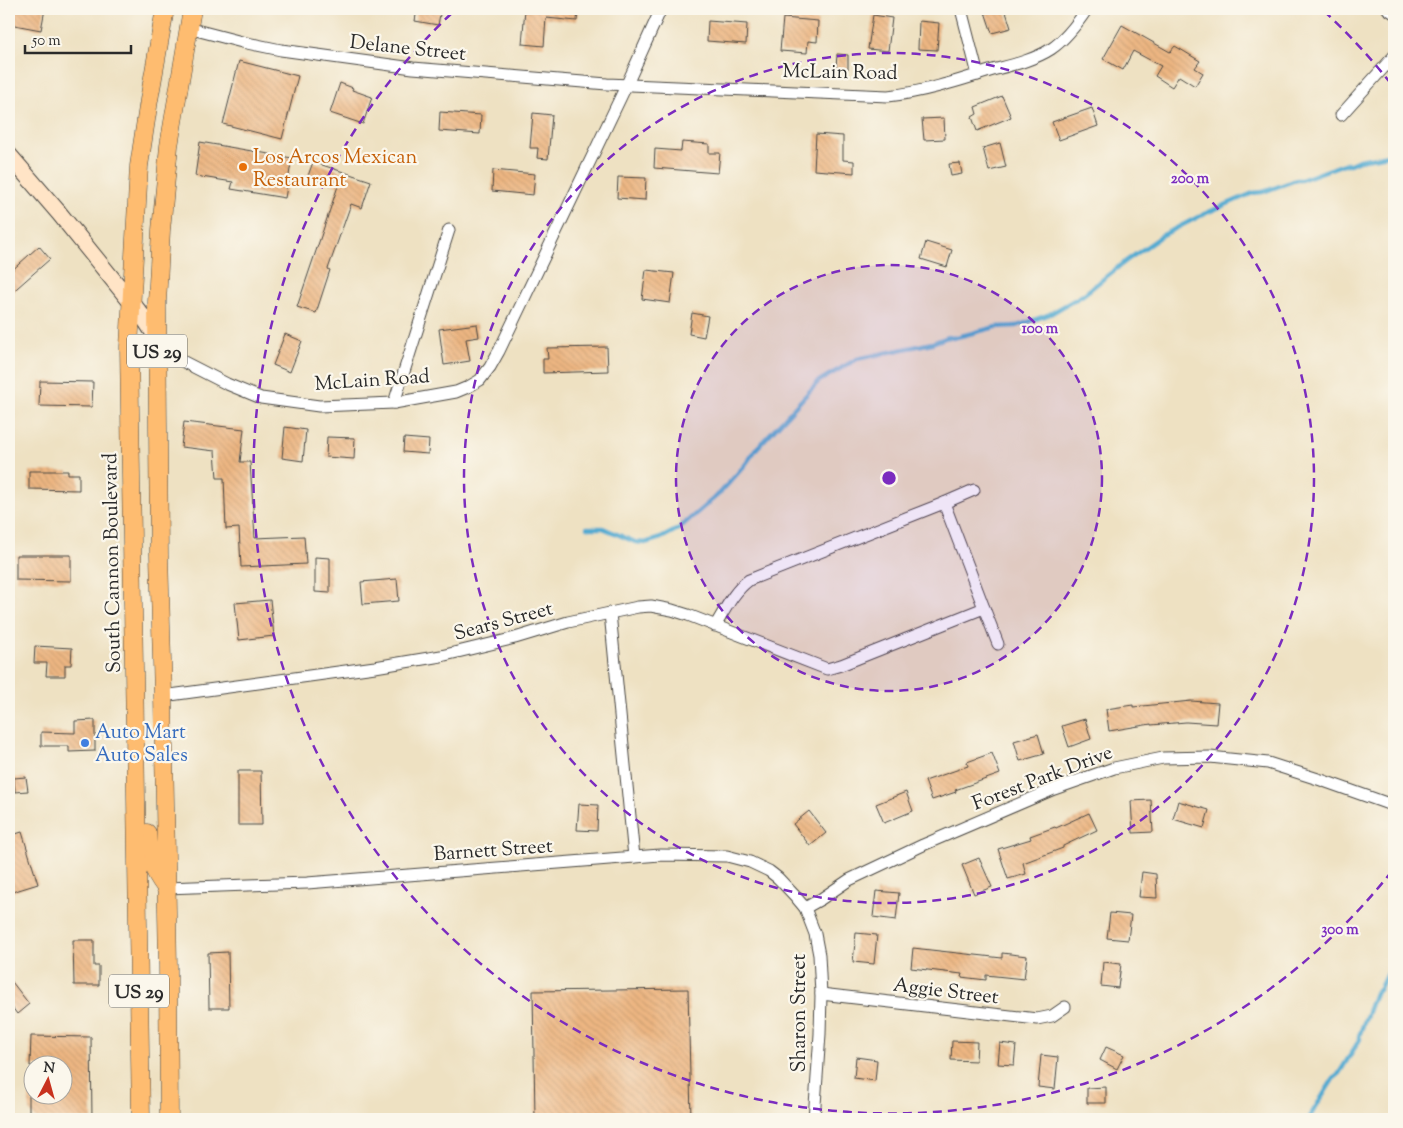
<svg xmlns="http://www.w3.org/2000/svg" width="1403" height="1128" font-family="'Sorts Mill Goudy',serif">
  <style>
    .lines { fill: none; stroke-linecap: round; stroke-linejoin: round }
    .stream { stroke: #55abd1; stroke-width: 4.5 }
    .building { fill: url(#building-back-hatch) }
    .street-casing { stroke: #484642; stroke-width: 13 }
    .secondary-casing { stroke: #484642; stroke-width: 18 }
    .primary-casing { stroke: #484642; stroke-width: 19 }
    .street { stroke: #fff; stroke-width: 11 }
    .secondary { stroke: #ffe4c6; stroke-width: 16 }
    .primary { stroke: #febc70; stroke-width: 18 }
    .ring { fill: none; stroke: #7b2cbf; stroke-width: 2.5; stroke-dasharray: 9 6 }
    .food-dot { fill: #e8710a; stroke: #fbf7ec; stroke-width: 2 }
    .shop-dot { fill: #3f7fe0; stroke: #fbf7ec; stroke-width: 2 }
    .labels { text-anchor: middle; stroke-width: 4.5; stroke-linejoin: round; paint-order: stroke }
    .shield { fill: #fbf7ec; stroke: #696865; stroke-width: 1 }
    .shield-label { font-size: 19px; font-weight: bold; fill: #2b2b2b }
    .street-label { font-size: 20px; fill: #2b2b2b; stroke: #fbf7ec }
    .food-label { font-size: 20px; fill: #c56008; stroke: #fbf7ec; text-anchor: start }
    .shop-label { font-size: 20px; fill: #366cbe; stroke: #fbf7ec; text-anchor: start }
    .centre { fill: #7b2cbf; stroke: #fbf7ec; stroke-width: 2.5 }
    .ring-label { font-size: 15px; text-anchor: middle; font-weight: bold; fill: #7b2cbf; stroke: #fbf7ec; stroke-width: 4.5; stroke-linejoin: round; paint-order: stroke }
  </style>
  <defs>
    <pattern id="building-back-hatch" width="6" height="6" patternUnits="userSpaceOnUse" patternTransform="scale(1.25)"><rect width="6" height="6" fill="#edb682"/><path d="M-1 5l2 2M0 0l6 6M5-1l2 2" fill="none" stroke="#cb9d70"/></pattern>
  </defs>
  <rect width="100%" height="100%" fill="#fbf7ec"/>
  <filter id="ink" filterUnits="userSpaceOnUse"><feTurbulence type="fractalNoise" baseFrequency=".02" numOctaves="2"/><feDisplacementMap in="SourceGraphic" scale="10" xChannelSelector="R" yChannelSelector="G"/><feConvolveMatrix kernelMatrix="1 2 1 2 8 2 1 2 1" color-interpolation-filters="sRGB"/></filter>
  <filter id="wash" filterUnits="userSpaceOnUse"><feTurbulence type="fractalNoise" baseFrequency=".0096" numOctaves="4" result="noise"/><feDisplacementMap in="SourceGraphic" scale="20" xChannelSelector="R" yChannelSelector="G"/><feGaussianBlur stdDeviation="1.12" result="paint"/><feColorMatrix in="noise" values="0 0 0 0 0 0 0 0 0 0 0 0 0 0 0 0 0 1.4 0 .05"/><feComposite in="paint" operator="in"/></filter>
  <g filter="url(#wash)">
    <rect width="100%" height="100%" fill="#eee1c2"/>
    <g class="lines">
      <g class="stream">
        <path d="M587,528H603L635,542L645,543L661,538L678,529L720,493L745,465L757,448L819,381L857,359L932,343L948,337L953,338L996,327L1017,326L1050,314L1083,295L1126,261L1159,238L1161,236L1204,214L1253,193L1263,192L1296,180H1301L1344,164H1350L1359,160L1394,154"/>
        <path d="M1309,1119L1312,1113L1333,1079L1338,1075L1360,1039L1359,1036L1375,993L1379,990L1394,959"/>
      </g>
    </g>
    <g id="blocks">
      <g class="building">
        <path d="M9,9H45L41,30L9,24Z"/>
        <path d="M417,9H441L438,25L415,21Z"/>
        <path d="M525,9H578L577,21L546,18L544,46L522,44Z"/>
        <path d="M984,9H1005L1011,28L992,33Z"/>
        <path d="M873,15L892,18L888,51L868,49Z"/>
        <path d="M783,18L818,21L817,42L808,41L807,53L780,51Z"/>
        <path d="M708,21L747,24L746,44L707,41Z"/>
        <path d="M919,21L939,23L937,50L918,49Z"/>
        <path d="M1122,25L1170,52L1175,46L1200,61L1195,68L1203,73L1195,86L1179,76L1172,87L1155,76L1161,66L1133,51L1123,70L1103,59Z"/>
        <path d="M837,54L848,55V69L836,68Z"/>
        <path d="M239,61L298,76L282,139L223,124Z"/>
        <path d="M340,83L353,88L352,90L372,97L363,124L330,113Z"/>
        <path d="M1002,96L1011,117L977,131L972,117L977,114L975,107Z"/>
        <path d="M1092,108L1098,126L1059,140L1052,122Z"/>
        <path d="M440,112L481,115L480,134L439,131Z"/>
        <path d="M533,113L552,115L548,159L537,158L538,148H530Z"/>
        <path d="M944,118L945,139L924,140L922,119Z"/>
        <path d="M816,134L843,136V160L854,161V173L814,170Z"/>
        <path d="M200,142L292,158L285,198L231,189L233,182L195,176Z"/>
        <path d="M682,142L709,144V153H720L718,173L654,168L655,149L681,151Z"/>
        <path d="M1000,143L1006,167L989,171L983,148Z"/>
        <path d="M313,162L371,181L362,208L351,204L328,269L330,270L316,313L297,307L338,186L308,176Z"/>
        <path d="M960,163L962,174L951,176L949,164Z"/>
        <path d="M493,170L535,174L533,195L492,191Z"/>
        <path d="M618,177L646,178L645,200L617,198Z"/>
        <path d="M926,242L952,250L947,267L921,259Z"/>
        <path d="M39,246L50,259L9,295V273Z"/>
        <path d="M646,270L674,273L670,303L642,299Z"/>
        <path d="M692,313L708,316L704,337L689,334Z"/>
        <path d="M477,324L479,337L466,339L470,361L444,365L439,329Z"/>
        <path d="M285,334L302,341L290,372L273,365Z"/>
        <path d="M607,347L608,371L543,373V359H548L547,348Z"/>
        <path d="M40,381L93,382L92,407L39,406Z"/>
        <path d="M184,422L244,429L240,462H250L255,538L304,536L306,564L241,567L239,528L226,529L224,478H217L215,451L181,447Z"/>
        <path d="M285,427L306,430L303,461L282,458Z"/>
        <path d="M327,437L355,438L354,459L326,457Z"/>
        <path d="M404,438L429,440L428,454L403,452Z"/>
        <path d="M29,471H68V474H79V490L29,489Z"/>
        <path d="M16,555H71V581L16,580Z"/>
        <path d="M315,557L330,558V593L315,592Z"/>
        <path d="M397,579L399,601L363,604L361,582Z"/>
        <path d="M270,600L274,636L239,640L235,603Z"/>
        <path d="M35,646L72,648L71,665H65V676H46L47,663H34Z"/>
        <path d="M1191,701L1218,703L1216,724L1186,722L1151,725V724L1109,731L1106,709L1133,705V707Z"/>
        <path d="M1085,719L1091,739L1069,747L1062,726Z"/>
        <path d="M95,720V751L69,752V746H41V732L75,733V721Z"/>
        <path d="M1038,734L1044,754L1020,761L1014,741Z"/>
        <path d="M992,753L1000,774L955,790L956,792L932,800L925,781L968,766L967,762Z"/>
        <path d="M238,771H261L262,825H238Z"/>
        <path d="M26,777L28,791L15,792L14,778Z"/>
        <path d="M906,792L913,811L884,823L876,804Z"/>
        <path d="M1151,800L1153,832L1133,833L1131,801Z"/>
        <path d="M1178,801L1209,810L1204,828L1173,819Z"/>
        <path d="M579,804L598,805L597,831L577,830Z"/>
        <path d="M809,811L826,833L810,846L793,824Z"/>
        <path d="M1089,813L1097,830L1063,846V848L1023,863L1026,874L1008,879L998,849L1031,839L1030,836L1055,827L1056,828Z"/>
        <path d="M22,832L38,884L9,893V836Z"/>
        <path d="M979,858L992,887L974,894L962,865Z"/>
        <path d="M1142,872L1156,874L1157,898L1139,897Z"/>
        <path d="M876,891L899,893L896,920L873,917Z"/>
        <path d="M1110,913L1131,915L1128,940L1107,938Z"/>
        <path d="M856,933L877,935L874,964L853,962Z"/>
        <path d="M73,940H94V966H99V985H74Z"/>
        <path d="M913,948L1002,958V953L1027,956L1024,979L986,975V980L961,977L962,974L911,968Z"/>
        <path d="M228,952L229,1008H209L208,953Z"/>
        <path d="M1103,962L1121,964L1118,988L1101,986Z"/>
        <path d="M9,978L29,1004L17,1014L9,1003Z"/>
        <path d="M688,989L691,1119H535L533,991Z"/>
        <path d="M31,1036L91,1037L92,1119H36L29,1111V1096H62V1066H30Z"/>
        <path d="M952,1041L977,1042L976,1061L951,1060Z"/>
        <path d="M1000,1043L1016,1045L1014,1065L998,1064Z"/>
        <path d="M1106,1047L1124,1055L1117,1069L1100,1060Z"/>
        <path d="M1041,1055L1058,1057L1055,1089L1038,1087Z"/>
        <path d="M856,1057L877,1060L875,1081L854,1078Z"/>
        <path d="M1106,1087V1103H1087V1088Z"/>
      </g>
    </g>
  </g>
  <g filter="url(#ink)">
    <use href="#blocks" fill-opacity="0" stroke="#484642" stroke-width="1"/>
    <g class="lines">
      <defs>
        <g id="street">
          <path d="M961,9L978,75"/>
          <path d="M1388,9L1394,13"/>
          <path d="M188,28L242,42L281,50L413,68L607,84L888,96C924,92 958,81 993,70C1012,65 1034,60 1051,49C1066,39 1077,24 1087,9"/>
          <path d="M1341,115L1394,56"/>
          <path d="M157,338L182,361L227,384L261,398L319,406L394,403L456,392L468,387L480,380L490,367L499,351L627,84L661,9"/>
          <path d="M394,403L449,230"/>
          <path d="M944,503L974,490"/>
          <path d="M984,608L998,644"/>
          <path d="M610,613L634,857"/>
          <path d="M163,696L375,667L441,656L515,638L568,622L638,607L651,606L672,610L688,615L827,669L841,665L984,608L944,503L749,580C733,592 725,610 715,626"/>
          <path d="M166,888L307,883L660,855L727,856L750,862L769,871L778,878L795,896L805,908L815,934L819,955L821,994L820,1034L814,1119"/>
          <path d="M805,908L821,899L849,880L923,845L1054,789L1114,768L1163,758L1210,757L1268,763L1321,780L1386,803L1394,804"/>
          <path d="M821,994L1037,1019L1052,1016L1065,1007"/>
        </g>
        <path id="secondary" d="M9,155L59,213L144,318L157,338"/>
        <g id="primary">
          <path d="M147,833C149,858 151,868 166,888"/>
          <path d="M141,1119L129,347L139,166L149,100L165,9"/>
          <path d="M169,1119L168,966L163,696L159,555L157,302L161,230L169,146L192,9"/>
        </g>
      </defs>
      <use href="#street" class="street-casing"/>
      <use href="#secondary" class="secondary-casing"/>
      <use href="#primary" class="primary-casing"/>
      <use href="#street" class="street"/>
      <use href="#secondary" class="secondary"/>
      <use href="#primary" class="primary"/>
    </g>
  </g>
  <circle cx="889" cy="478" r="213" fill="#7b2cbf" fill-opacity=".12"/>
  <g class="ring">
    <circle cx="889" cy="478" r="213"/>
    <circle cx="889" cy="478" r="425"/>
    <path d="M1392 871A638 638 0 1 1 454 11M1324 11A638 638 0 0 1 1392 85"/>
  </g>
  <circle class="food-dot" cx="243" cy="167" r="5"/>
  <circle class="shop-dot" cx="85" cy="743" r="5"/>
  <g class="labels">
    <g class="shield">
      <rect x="127" y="334.5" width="60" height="33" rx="4"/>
      <rect x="109" y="974.5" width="60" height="33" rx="4"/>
    </g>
    <g class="shield-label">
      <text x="157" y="358">US 29</text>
      <text x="139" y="998">US 29</text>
    </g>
    <g class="street-label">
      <text transform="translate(408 47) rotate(6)" y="7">Delane Street</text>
      <text transform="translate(840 71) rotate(1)" y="7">McLain Road</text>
      <text transform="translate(372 379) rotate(-4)" y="7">McLain Road</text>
      <text transform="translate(111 563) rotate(-91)" y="7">South Cannon Boulevard</text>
      <text transform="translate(503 620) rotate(-15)" y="7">Sears Street</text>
      <text transform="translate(1042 777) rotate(-21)" y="7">Forest Park Drive</text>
      <text transform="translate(493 849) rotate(-4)" y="7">Barnett Street</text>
      <text transform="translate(946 990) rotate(7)" y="7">Aggie Street</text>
      <text transform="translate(798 1013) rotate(-90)" y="7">Sharon Street</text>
    </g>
    <g class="food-label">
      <text x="253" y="163">Los Arcos Mexican<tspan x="253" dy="23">Restaurant</tspan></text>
    </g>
    <g class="shop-label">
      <text x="95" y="738">Auto Mart<tspan x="95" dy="23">Auto Sales</tspan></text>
    </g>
  </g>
  <circle cx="889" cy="478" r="8" class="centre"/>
  <g class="ring-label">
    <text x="1190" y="183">200 m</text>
    <text x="1040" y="333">100 m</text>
    <text x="1340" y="934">300 m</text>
  </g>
  <rect width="1403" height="1128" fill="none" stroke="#fbf7ec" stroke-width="30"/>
  <g transform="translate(48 1080) rotate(6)"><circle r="24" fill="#fbf7ec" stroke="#a8a59f"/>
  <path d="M0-4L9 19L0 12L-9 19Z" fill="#c8321e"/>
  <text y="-8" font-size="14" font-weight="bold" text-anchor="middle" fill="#2b2b2b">N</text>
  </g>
  <path d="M25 45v8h106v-8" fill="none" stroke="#2b2b2b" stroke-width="2.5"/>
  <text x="32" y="45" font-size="15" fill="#2b2b2b" stroke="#fbf7ec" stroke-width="4" paint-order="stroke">50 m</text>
</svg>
